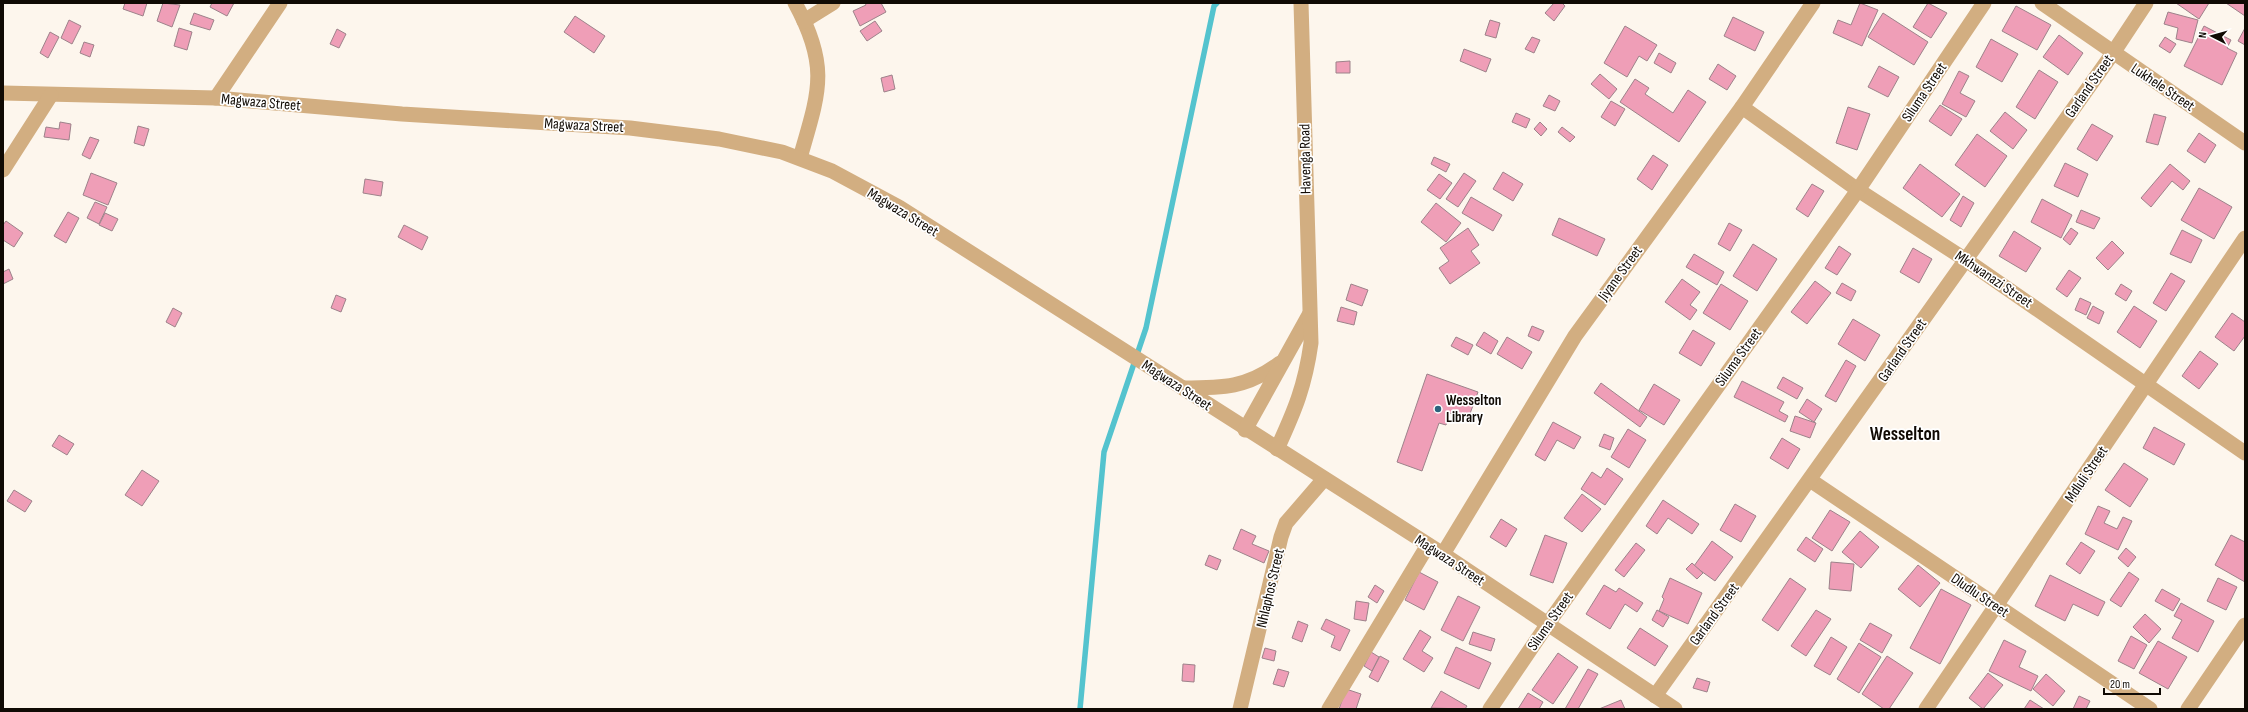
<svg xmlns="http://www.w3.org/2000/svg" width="2248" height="712" font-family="'Sofia Sans Condensed',sans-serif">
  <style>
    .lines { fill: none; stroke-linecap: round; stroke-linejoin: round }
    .stream { stroke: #54c3ce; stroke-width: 5.5 }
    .building { fill: #ef9eb7; stroke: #9d828a }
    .minor { stroke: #d2ae81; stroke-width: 15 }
    .poi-dot { fill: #2c627d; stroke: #fff; stroke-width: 1.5 }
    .labels { text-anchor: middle; stroke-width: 3.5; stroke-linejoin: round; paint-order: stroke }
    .street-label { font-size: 15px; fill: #100a04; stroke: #fff }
    .poi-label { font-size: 15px; font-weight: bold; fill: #100a04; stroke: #fff; text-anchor: start }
    .district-label { font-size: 19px; font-weight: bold; fill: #100a04; stroke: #fff }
  </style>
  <rect width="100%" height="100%" fill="#fdf6ed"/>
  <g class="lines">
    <path class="stream" d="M1080,709L1104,452L1146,328L1214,6L1217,3"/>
  </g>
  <g class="building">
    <path d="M125,3H147L143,16L123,9Z"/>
    <path d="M163,3L180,5L172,27L157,21Z"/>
    <path d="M212,3H234L227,16L210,7Z"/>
    <path d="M865,3H881L886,12L860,26L853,11L866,5Z"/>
    <path d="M1554,3H1562L1565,6L1554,21L1545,13Z"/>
    <path d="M1860,3L1878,10L1862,46L1833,33L1838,20L1851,25Z"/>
    <path d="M1928,3L1947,13L1931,38L1913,27Z"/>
    <path d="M2176,3H2209L2199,19Z"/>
    <path d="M2226,3H2245V16Z"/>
    <path d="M2016,6L2051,25L2037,50L2002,31Z"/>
    <path d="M2168,12L2198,20L2192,43L2176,39L2178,28L2164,24Z"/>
    <path d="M194,13L214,20L210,30L190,24Z"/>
    <path d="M1883,13L1928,42L1914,65L1868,37Z"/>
    <path d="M575,16L605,36L594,53L564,32Z"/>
    <path d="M1733,17L1764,32L1755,51L1724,36Z"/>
    <path d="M69,20L81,26L72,44L61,38Z"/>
    <path d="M1490,20L1500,23L1496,38L1485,35Z"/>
    <path d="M875,21L882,31L867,41L860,31Z"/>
    <path d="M1625,26L1657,45L1647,61L1639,56L1627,77L1604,63Z"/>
    <path d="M2204,26L2231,40L2227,48L2237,53L2222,85L2184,66Z"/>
    <path d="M179,28L192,32L187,50L174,46Z"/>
    <path d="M2245,28V45L2238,41Z"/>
    <path d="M337,29L346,34L339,48L330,44Z"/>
    <path d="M50,32L59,37L48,58L40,53Z"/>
    <path d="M2059,35L2083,53L2068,75L2043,57Z"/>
    <path d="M1532,37L1540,40L1534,53L1525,49Z"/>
    <path d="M2165,37L2176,44L2170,53L2159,46Z"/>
    <path d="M1991,39L2018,54L2002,82L1976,67Z"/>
    <path d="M84,42L94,45L90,57L80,53Z"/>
    <path d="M1464,49L1491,59L1486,72L1460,61Z"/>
    <path d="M1659,53L1676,63L1671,73L1654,63Z"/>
    <path d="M1350,61V73H1336V62Z"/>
    <path d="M1718,64L1736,76L1727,90L1709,79Z"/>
    <path d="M1879,66L1899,77L1888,97L1868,87Z"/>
    <path d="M2039,70L2058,82L2035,119L2016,107Z"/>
    <path d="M1959,71L1969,76L1960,93L1975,101L1966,117L1942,104Z"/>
    <path d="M1600,74L1617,89L1609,99L1591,84Z"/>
    <path d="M892,75L895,89L884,92L881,78Z"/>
    <path d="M1635,79L1649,88L1645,94L1673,113L1688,90L1706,102L1679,142L1620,102Z"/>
    <path d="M1549,95L1560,101L1555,111L1543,106Z"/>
    <path d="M1611,101L1625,109L1615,126L1601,117Z"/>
    <path d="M1940,105L1962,119L1951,136L1929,121Z"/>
    <path d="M1848,107L1870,114L1857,150L1836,143Z"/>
    <path d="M2005,112L2027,130L2013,149L1990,131Z"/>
    <path d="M1516,113L1530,119L1526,128L1512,122Z"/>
    <path d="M2154,114L2166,117L2158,145L2146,142Z"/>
    <path d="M60,122L71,124L69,140L44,137L46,127L59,129Z"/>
    <path d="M1540,122L1547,129L1541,136L1534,129Z"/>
    <path d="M2092,124L2113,136L2097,161L2077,149Z"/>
    <path d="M138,126L149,129L144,146L134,143Z"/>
    <path d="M1562,127L1575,137L1570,142L1558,132Z"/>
    <path d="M2199,133L2216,145L2205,163L2187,151Z"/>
    <path d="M1977,134L2007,156L1985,187L1955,165Z"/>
    <path d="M90,137L99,140L90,159L82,155Z"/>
    <path d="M1653,155L1668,165L1652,190L1637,179Z"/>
    <path d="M1434,157L1450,164L1446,172L1431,164Z"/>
    <path d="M2065,163L2088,174L2078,197L2054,186Z"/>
    <path d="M1920,164L1960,194L1942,217L1903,188Z"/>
    <path d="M2170,164L2190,181L2183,190L2172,181L2151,207L2141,198Z"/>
    <path d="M1503,172L1523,184L1513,201L1493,189Z"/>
    <path d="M91,173L117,183L108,205L83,195Z"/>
    <path d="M1464,173L1476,181L1458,207L1446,199Z"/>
    <path d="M1439,174L1452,183L1440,199L1427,190Z"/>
    <path d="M365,179L383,182L381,196L363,193Z"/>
    <path d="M1812,184L1824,191L1808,217L1796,209Z"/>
    <path d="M2199,188L2232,207L2214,239L2181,220Z"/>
    <path d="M1963,196L1974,203L1961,227L1950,220Z"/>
    <path d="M1471,197L1502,215L1493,231L1462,213Z"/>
    <path d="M2042,199L2072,215L2061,238L2031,222Z"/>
    <path d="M95,202L107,207L99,224L87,218Z"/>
    <path d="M1436,203L1461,223L1446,242L1421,222Z"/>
    <path d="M2081,210L2100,218L2094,229L2076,222Z"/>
    <path d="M68,212L79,218L66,243L54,236Z"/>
    <path d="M105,213L118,219L112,231L99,225Z"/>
    <path d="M1559,218L1605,239L1597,256L1552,235Z"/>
    <path d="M6,221L23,233L14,247L3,240V225Z"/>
    <path d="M1729,223L1742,230L1730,251L1718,244Z"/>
    <path d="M404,225L428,237L422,250L398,237Z"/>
    <path d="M1468,228L1479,245L1471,251L1480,263L1450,284L1439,268L1449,261L1440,248Z"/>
    <path d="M2071,228L2078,233L2070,245L2063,239Z"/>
    <path d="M2182,230L2202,240L2191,263L2170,254Z"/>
    <path d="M2014,231L2041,248L2026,272L1999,256Z"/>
    <path d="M2112,241L2124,253L2108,270L2096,258Z"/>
    <path d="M1753,244L1777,259L1757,291L1733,276Z"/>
    <path d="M1839,246L1851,254L1837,275L1825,268Z"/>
    <path d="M1913,248L1932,259L1919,283L1900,272Z"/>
    <path d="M1694,254L1724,272L1717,285L1686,267Z"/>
    <path d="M9,269L13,279L3,284V272Z"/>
    <path d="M2069,270L2081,278L2067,297L2056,289Z"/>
    <path d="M2171,273L2185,281L2166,311L2153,303Z"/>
    <path d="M1682,279L1700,292L1690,305L1697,310L1690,320L1665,302Z"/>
    <path d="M1815,281L1831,293L1807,324L1791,312Z"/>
    <path d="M1842,283L1856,291L1851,301L1836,293Z"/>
    <path d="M1351,284L1368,290L1362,306L1346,300Z"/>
    <path d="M1721,284L1748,301L1730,330L1703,313Z"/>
    <path d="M2121,284L2132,291L2126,301L2115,294Z"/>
    <path d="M336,295L346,299L341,312L331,308Z"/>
    <path d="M2080,298L2091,303L2086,315L2075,310Z"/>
    <path d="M2093,306L2104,312L2099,324L2087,318Z"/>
    <path d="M2134,306L2157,321L2140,348L2117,332Z"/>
    <path d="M1341,307L1357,312L1354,325L1337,321Z"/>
    <path d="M173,308L182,313L175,327L166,322Z"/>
    <path d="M2232,313L2245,322V336L2234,351L2215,337Z"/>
    <path d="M1853,319L1880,335L1865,361L1838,344Z"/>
    <path d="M1532,326L1544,331L1539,341L1528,336Z"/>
    <path d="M1693,330L1715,343L1701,366L1679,353Z"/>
    <path d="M1484,332L1498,341L1491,354L1476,345Z"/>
    <path d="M1456,337L1473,345L1468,355L1451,346Z"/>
    <path d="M1507,337L1532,352L1522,369L1497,354Z"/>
    <path d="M2200,351L2218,364L2199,389L2182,376Z"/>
    <path d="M1846,360L1856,366L1836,402L1825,396Z"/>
    <path d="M1427,374L1478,392L1468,419L1450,413L1446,425L1439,423L1422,471L1397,462Z"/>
    <path d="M1783,377L1803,388L1797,399L1777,388Z"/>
    <path d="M1742,381L1784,402L1779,411L1788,416L1785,422L1734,397Z"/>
    <path d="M1601,383L1647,417L1640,427L1594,393Z"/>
    <path d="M1654,384L1680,400L1664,425L1639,410Z"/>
    <path d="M1807,399L1822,409L1814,422L1799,412Z"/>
    <path d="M1795,416L1816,423L1810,438L1790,431Z"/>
    <path d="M1553,422L1581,437L1574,449L1557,440L1545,461L1535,455Z"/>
    <path d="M2154,427L2185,444L2174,465L2143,448Z"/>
    <path d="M1628,429L1646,440L1629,468L1611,457Z"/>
    <path d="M1604,434L1614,438L1610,450L1599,446Z"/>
    <path d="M59,435L74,444L67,455L52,446Z"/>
    <path d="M1782,438L1800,449L1788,469L1770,458Z"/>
    <path d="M2124,463L2148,479L2130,507L2105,490Z"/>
    <path d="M1607,468L1623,479L1605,505L1581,489L1592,472L1601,478Z"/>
    <path d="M142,470L159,481L142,506L125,495Z"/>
    <path d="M14,490L32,501L25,512L7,501Z"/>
    <path d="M1582,494L1601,509L1582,532L1564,518Z"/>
    <path d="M1663,500L1699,524L1692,534L1668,518L1657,534L1646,526Z"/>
    <path d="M1735,504L1756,516L1741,542L1720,530Z"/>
    <path d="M2098,506L2110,511L2104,523L2117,529L2123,517L2132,521L2118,550L2085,534Z"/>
    <path d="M1830,510L1850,522L1832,551L1812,538Z"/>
    <path d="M1501,519L1517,529L1506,547L1490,537Z"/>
    <path d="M1241,529L1256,536L1252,544L1269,551L1264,563L1233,549Z"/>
    <path d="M1860,531L1879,547L1861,568L1842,552Z"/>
    <path d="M1545,535L1567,543L1553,583L1530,575Z"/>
    <path d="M2231,535L2245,542V582L2215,565Z"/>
    <path d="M1806,537L1823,549L1815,562L1797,550Z"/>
    <path d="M1712,541L1733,557L1715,581L1694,566Z"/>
    <path d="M2081,542L2095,551L2080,574L2066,564Z"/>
    <path d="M1636,543L1645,550L1624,577L1615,570Z"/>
    <path d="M2126,548L2136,557L2128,567L2118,558Z"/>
    <path d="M1209,555L1221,560L1217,570L1205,565Z"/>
    <path d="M1831,562L1854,564L1851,591L1829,589Z"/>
    <path d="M1692,563L1703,573L1697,579L1686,569Z"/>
    <path d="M1918,565L1940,583L1920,607L1898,589Z"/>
    <path d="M1419,572L1438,582L1424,610L1405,600Z"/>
    <path d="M2129,572L2139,579L2121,607L2110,600Z"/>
    <path d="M2050,575L2105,602L2098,616L2073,604L2065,621L2035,606Z"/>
    <path d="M1670,578L1702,593L1688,624L1659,611L1664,599L1662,597Z"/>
    <path d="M1790,578L1806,589L1778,631L1762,620Z"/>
    <path d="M2218,578L2237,587L2226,610L2207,601Z"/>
    <path d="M1375,585L1384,591L1377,603L1368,597Z"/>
    <path d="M1604,585L1616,592L1619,588L1643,603L1637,612L1625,604L1610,629L1586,614Z"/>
    <path d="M1941,589L1971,605L1940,664L1910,648Z"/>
    <path d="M2162,589L2180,599L2173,611L2155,601Z"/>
    <path d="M1458,596L1480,607L1463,641L1441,630Z"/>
    <path d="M1356,601L1369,603L1366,621L1354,619Z"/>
    <path d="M2181,603L2214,621L2198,652L2172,638L2182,620L2174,616Z"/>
    <path d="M1657,610L1669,617L1663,627L1652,620Z"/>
    <path d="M1816,610L1831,619L1806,656L1791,646Z"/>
    <path d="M2145,614L2161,629L2149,643L2133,627Z"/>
    <path d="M1326,619L1350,630L1340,651L1331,647L1335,636L1321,629Z"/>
    <path d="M1298,621L1308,625L1302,642L1292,638Z"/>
    <path d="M1870,623L1892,635L1882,653L1860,640Z"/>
    <path d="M1640,628L1668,646L1655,666L1627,648Z"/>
    <path d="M1420,630L1431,637L1422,651L1433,658L1424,672L1403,659Z"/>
    <path d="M1473,632L1495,639L1491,651L1469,644Z"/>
    <path d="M2131,636L2147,645L2134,669L2118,661Z"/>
    <path d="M1831,637L1847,647L1830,675L1814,666Z"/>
    <path d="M2004,640L2026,651L2019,667L2038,676L2031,691L1989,671Z"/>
    <path d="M2158,641L2187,657L2168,689L2139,673Z"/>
    <path d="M1859,643L1881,657L1859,693L1837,679Z"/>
    <path d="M1456,647L1491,663L1479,689L1444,673Z"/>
    <path d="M1265,648L1276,651L1274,661L1262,658Z"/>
    <path d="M1371,652L1379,657L1372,671L1364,666Z"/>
    <path d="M1558,653L1578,667L1553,704L1532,690Z"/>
    <path d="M1380,656L1389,661L1378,682L1369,677Z"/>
    <path d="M1887,656L1913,673L1889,709H1884L1862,694Z"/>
    <path d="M1183,664L1195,665L1194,682L1182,681Z"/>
    <path d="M1278,669L1289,672L1284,687L1273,684Z"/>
    <path d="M1588,669L1598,674L1578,709H1565Z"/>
    <path d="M1988,673L2003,685L1983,709L1969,698Z"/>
    <path d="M2046,674L2065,691L2053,706L2033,689Z"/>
    <path d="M1697,678L1710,682L1707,692L1693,688Z"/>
    <path d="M1346,689L1361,694L1356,709H1339Z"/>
    <path d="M1441,691L1467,706L1465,709L1431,708Z"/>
    <path d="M1528,693L1543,702L1539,709H1518Z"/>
    <path d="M2079,696L2090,701L2086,709H2073Z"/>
    <path d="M1621,700L1625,709H1599Z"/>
    <path d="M2030,700L2044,709H2024Z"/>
  </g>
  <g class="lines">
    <g class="minor">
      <path d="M795,3C830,67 819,92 800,158"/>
      <path d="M2042,3L2245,143"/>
      <path d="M804,21L833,3"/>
      <path d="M3,93L216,98L402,114L630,128L719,139L782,152L832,171L899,207L1443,554L1675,709"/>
      <path d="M216,98L280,3"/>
      <path d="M1742,107L1858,190L1966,260L2245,453"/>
      <path d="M3,170L51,95"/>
      <path d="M1183,388C1223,388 1247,388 1280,363"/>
      <path d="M1245,430L1309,315"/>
      <path d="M1277,449C1295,410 1305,386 1311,343L1301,3"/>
      <path d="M1810,480L2150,709"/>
      <path d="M1443,554L1575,336L1742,107L1813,3"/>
      <path d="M1655,696L2113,53L2146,3"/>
      <path d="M1240,709L1281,537L1286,523L1324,479"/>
      <path d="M1329,709L1428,545"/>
      <path d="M1490,709L1547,625L1858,190L1984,3"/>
      <path d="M1926,709L2245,238"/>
      <path d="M2188,709L2245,625"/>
    </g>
  </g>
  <circle class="poi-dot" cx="1438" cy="409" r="4"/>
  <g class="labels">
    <g class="street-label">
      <text transform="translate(2089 86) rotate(-55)" y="5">Garland Street</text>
      <text transform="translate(2163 87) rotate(34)" y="5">Lukhele Street</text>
      <text transform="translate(1924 92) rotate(-56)" y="5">Siluma Street</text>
      <text transform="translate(261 102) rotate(5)" y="5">Magwaza Street</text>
      <text transform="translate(584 125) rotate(3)" y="5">Magwaza Street</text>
      <text transform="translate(1305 159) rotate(-91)" y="5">Havenga Road</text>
      <text transform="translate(903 212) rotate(31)" y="5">Magwaza Street</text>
      <text transform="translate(1620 273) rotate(-54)" y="5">Jiyane Street</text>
      <text transform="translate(1994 279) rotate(34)" y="5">Mkhwanazi Street</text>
      <text transform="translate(1902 350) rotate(-55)" y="5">Garland Street</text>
      <text transform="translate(1738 357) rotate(-54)" y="5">Siluma Street</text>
      <text transform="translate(1177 385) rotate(33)" y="5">Magwaza Street</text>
      <text transform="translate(2086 474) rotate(-56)" y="5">Mdluli Street</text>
      <text transform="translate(1450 560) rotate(33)" y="5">Magwaza Street</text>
      <text transform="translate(1270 588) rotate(-77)" y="5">Nhlaphos Street</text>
      <text transform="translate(1980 595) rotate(34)" y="5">Dludlu Street</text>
      <text transform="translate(1714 614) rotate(-54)" y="5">Garland Street</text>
      <text transform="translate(1550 621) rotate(-55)" y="5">Siluma Street</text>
    </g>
    <g class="poi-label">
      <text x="1446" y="405">Wesselton<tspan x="1446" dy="17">Library</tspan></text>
    </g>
    <g class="district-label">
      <text x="1905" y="440">Wesselton</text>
    </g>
  </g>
  <rect width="2248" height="712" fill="none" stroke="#100a04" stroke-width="8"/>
  <g transform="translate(2212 36) rotate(276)" stroke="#ffffff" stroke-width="3" paint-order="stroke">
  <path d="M0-3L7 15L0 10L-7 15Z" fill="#100a04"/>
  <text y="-6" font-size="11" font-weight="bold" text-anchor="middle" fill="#100a04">N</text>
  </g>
  <path d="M2104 688v6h56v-6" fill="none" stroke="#100a04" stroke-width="2"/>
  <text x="2110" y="688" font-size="12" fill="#100a04" stroke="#ffffff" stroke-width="3" paint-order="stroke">20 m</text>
</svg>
